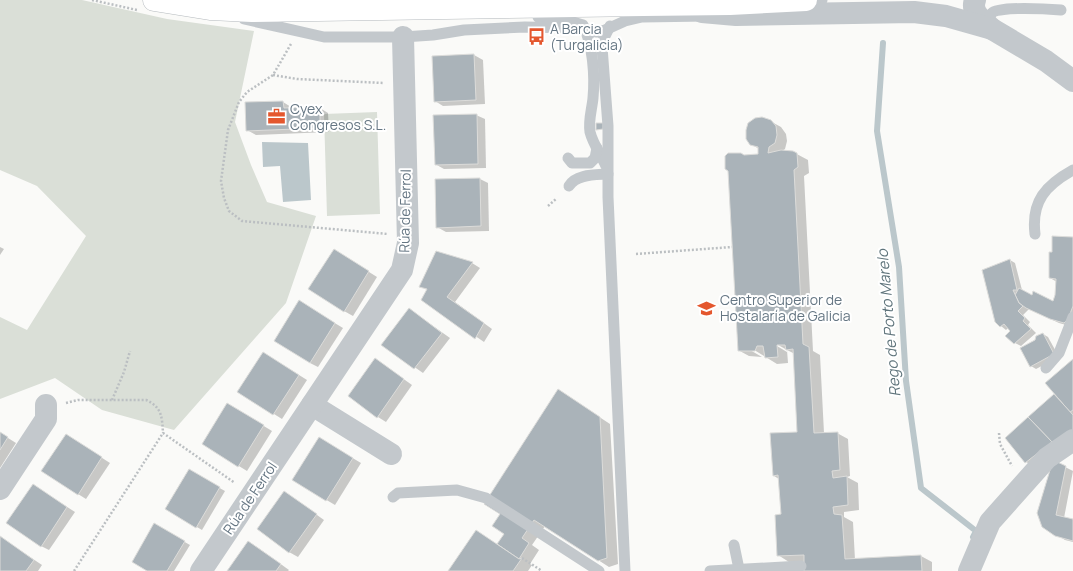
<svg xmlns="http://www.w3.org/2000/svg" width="1073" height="571" font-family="Manrope,sans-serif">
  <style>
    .green { fill: #dadfd7 }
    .water { fill: #bbc7cb }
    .shadow { fill: #0003; fill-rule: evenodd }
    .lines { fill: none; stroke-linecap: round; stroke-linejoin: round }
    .stream { stroke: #bbc7cb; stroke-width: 6 }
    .building { fill: #aab3b9; stroke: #dcdcda }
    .primary-casing { stroke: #b5babe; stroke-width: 23 }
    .path { stroke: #bbbfc2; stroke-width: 2.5; stroke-dasharray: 2 2; stroke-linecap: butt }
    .lane { stroke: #c3c8cc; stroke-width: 11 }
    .street { stroke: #c3c8cc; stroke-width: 22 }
    .primary { stroke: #fff; stroke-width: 22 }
    .labels { text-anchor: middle; stroke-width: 4; stroke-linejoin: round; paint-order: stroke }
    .poi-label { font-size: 14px; fill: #657683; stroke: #fff; text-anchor: start }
    .street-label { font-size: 14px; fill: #657683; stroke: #fff }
    .water-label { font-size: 15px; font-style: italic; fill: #60757c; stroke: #fff }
  </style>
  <rect width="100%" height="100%" fill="#fafaf8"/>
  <g class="green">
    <path d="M0,0H82L167,19L254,31L235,122L251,165L267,202L316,216L286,303L174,430L102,410L55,378L0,399V317L27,330L86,236L37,186L0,170Z"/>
    <path d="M377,112L380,214L327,216L324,114Z"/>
  </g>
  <path class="water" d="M262,142L308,143L311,200L283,202L280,166L263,167Z"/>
  <g class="shadow">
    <path d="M474,55L483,60L485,104L443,106L435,101L433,57Z"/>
    <path d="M283,102L291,107L292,109L320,108L328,113L329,132L256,135L247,130Z"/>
    <path d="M476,115L485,119L486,168L444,169L435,164Z"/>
    <path d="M770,121L781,127L786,134L787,141L785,149L782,151L793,152L808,160L809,173L804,176L813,351L820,355L824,433H837L848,439L850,476L847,477L858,483L859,510L844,512V517L853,522L855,560L921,556L932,562V571H805V561L789,562L778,555L782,515L779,479L774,476L798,433L795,354L787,350L788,363L777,364L751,348L750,350L762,357L749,356L738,350L746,156L759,155V149L751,144ZM773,342L787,350V352L772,343Z"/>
    <path d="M480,179L488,183L489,231L446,232L437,227Z"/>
    <path d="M1073,238V327L1059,323L1029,309L1023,315L1030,322L1028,325L1036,333L1021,346L1015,343L1011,331L1008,328L1006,330L1001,326L1010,260L1015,263L1022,290L1033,296L1054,302L1056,295L1057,282L1050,278L1053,253Z"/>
    <path d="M0,247L4,249L0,255Z"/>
    <path d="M437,252L472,263L480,268L455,302L492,329L484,342L423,300L427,290L420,286Z"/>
    <path d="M342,255L377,277L353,316L344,311Z"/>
    <path d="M308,307L343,328L318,367L310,363Z"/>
    <path d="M409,309L450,338L423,373L383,345Z"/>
    <path d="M1043,334L1048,337L1059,357L1036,369L1031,366L1036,340Z"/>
    <path d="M264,353L307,380L282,419L239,392Z"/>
    <path d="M1073,360V441L1032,465L1026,462L1006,438L1055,394Z"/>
    <path d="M384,365L412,385L386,422L378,417Z"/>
    <path d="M569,397L610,424L618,564L609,567L545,526L532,545L539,550L530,564L532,565L528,571H449L476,531L498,545L506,533Z"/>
    <path d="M236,409L272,431L247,471L203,444Z"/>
    <path d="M0,433L16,443L0,468Z"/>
    <path d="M319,438L361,463L335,505L293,480Z"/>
    <path d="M74,440L110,463L86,499L78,494Z"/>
    <path d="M1065,467L1073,471L1064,518L1073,520V542L1065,540L1043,526Z"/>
    <path d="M189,471L225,491L202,530L166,509Z"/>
    <path d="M33,485L75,512L49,550L41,546Z"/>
    <path d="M285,492L324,520L298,557L289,552Z"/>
    <path d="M155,525L190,545L174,571H149Z"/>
    <path d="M0,537L42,565L38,571H0Z"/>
    <path d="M249,542L257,547L289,570L288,571H228Z"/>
  </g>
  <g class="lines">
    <path class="stream" d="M883,43L877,131L899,267L906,381L921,488L976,531L973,537"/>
  </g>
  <g class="building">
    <path d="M474,54L476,100L434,102L432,56Z"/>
    <path d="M283,101L284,108L320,107V128L246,131L245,102Z"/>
    <path d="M477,114L478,164L435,165L433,115Z"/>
    <path d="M762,117L771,120L776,126L777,135L775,143L769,147L768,153L781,150L793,151L797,153L798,167L794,170L803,344L809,347L814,433L838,432L840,470L832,471L833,478L847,476L848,505L833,507L834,514L842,515L845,559L921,555L922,571H804V555L777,556L775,515L781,514L778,475L773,476L770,433L797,432L793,349L786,350L785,345H777L778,357L765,358L763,346H757L755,351H738L728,171L725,169V156L728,153H741L744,155L758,154V147L750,145L746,139V130L748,123L755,118Z"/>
    <path d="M596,123H603V129L596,130Z"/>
    <path d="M480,178L481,226L436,228L435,179Z"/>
    <path d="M1052,236L1073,237V306L1068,319L1064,323L1050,319L1026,308L1019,303L1015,295L1019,288L1032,295L1033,291L1053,301L1055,295L1056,279L1049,278V252H1052Z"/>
    <path d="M334,249L369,271L344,312L308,289Z"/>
    <path d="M436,251L473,262L447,297L484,323L475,339L421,300L427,289L419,287Z"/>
    <path d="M1010,259L1017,290H1013L1019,303L1023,306L1018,311L1025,318L1023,321L1031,329L1014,344L1005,336L1010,331L1004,324L1000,327L995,322L982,270Z"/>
    <path d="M299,300L335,323L310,363L274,341Z"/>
    <path d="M409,308L442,333L414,369L381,345Z"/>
    <path d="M1043,333L1054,354L1030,367L1020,348L1035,340L1036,336Z"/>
    <path d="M263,352L299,375L273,415L237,392Z"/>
    <path d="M375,358L404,379L377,418L348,396Z"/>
    <path d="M1073,359V410L1070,412L1045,383Z"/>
    <path d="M558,389L600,417L607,558L598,561L534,520L522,538L529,543L519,559L497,544L504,534L492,526L500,514L484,504Z"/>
    <path d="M1054,394L1073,415V434L1052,442L1028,417Z"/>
    <path d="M227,403L264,425L238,467L202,444Z"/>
    <path d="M1028,417L1052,442L1025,463L1005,438Z"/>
    <path d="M0,432L8,437L0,450Z"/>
    <path d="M66,434L102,457L78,495L41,471Z"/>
    <path d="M319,437L353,458L326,501L292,480Z"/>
    <path d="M1053,460L1066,466L1056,515L1073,519V541L1055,536L1042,527L1037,513Z"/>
    <path d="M189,469L220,487L196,528L165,509Z"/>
    <path d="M33,484L67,507L41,547L6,523Z"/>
    <path d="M284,491L317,514L289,553L257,529Z"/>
    <path d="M154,523L185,541L167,571H147L132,562Z"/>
    <path d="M476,530L519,559L522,558L513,571H448Z"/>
    <path d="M0,536L34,560L26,571H0Z"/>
    <path d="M248,541L281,564L276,571H227Z"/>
  </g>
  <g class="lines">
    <defs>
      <path id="primary" d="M154,0L210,9L252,11L643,5L730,4L806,0"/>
    </defs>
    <use href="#primary" class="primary-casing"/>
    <g class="path">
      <path d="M92,0L137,10"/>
      <path d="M291,44L273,75L247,92L239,102L228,130L221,181L224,198L229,211L242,221L388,234"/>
      <path d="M273,75L297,79L384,83"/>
      <path d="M548,206L556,199"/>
      <path d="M636,254L732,247"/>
      <path d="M112,400L124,372L130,351"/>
      <path d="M66,403L78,400H146C162,407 162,417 163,433"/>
      <path d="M999,433L1000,444L1012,466"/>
      <path d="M522,558L542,571"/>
      <path d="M74,571L163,433L235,483"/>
    </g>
    <g class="lane">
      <path d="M803,3L822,0"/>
      <path d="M538,17C554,17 568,20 583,25C593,44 595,77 593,98C592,109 588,121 590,132C593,144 601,155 606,166"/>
      <path d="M244,19L324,37H403L433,35L464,30L525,27L576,28L597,32L605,30L625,21L642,17L707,16"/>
      <path d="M610,26L603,40L602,47L608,126V197L625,571"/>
      <path d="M992,28C991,24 988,17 992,13C998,6 1049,9 1061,10"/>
      <path d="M568,158L572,163H590L595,158L597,148"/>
      <path d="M569,186C576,174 596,175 608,174"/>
      <path d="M1035,234C1031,201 1046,185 1073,170"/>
      <path d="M1046,368L1059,353L1073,317"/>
      <path d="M393,497L398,493L457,490L486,498L599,571"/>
      <path d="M734,545L739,569"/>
      <path d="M710,571L801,566"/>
    </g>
    <g class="street">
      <path d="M975,0C970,13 984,21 992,29"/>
      <path d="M702,12L736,15L914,12L946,16L992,29L1046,61L1073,81"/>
      <path d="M312,405L391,454"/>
      <path d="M0,489L46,419V405"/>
      <path d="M201,571L402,270L408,243L403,37"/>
      <path d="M969,571L990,522L1047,458L1073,440"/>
    </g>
    <use href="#primary" class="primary"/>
  </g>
  <defs>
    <symbol id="bus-bare" viewBox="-9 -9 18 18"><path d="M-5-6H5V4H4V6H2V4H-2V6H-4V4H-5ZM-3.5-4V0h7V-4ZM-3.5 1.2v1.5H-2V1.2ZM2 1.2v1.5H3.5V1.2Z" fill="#e4572e" stroke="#fff" stroke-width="2.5" paint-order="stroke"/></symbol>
    <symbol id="office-bare" viewBox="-9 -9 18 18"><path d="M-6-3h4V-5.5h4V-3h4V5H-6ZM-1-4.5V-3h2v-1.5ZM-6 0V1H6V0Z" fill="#e4572e" stroke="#fff" stroke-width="2.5" paint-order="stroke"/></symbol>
    <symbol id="school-bare" viewBox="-9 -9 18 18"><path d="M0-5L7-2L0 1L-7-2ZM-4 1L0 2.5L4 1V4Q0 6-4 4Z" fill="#e4572e" stroke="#fff" stroke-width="2.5" paint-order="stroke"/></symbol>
  </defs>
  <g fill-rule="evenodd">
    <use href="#bus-bare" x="524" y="24" width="25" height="25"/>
    <use href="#office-bare" x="264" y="104" width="25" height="25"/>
    <use href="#school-bare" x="694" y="296" width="25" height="25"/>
  </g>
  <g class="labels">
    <g class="poi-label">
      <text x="550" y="34">A Barcia<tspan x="550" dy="16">(Turgalicia)</tspan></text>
      <text x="290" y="114">Cyex<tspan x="290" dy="16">Congresos S.L.</tspan></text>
      <text x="720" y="305">Centro Superior de<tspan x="720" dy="16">Hostalaría de Galicia</tspan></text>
    </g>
    <g class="street-label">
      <text transform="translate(405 211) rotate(-89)" y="5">Rúa de Ferrol</text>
      <text transform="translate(250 498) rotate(-56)" y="5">Rúa de Ferrol</text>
    </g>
    <g class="water-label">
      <text transform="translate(889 323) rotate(-95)" y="5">Rego de Porto Marelo</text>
    </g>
  </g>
</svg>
